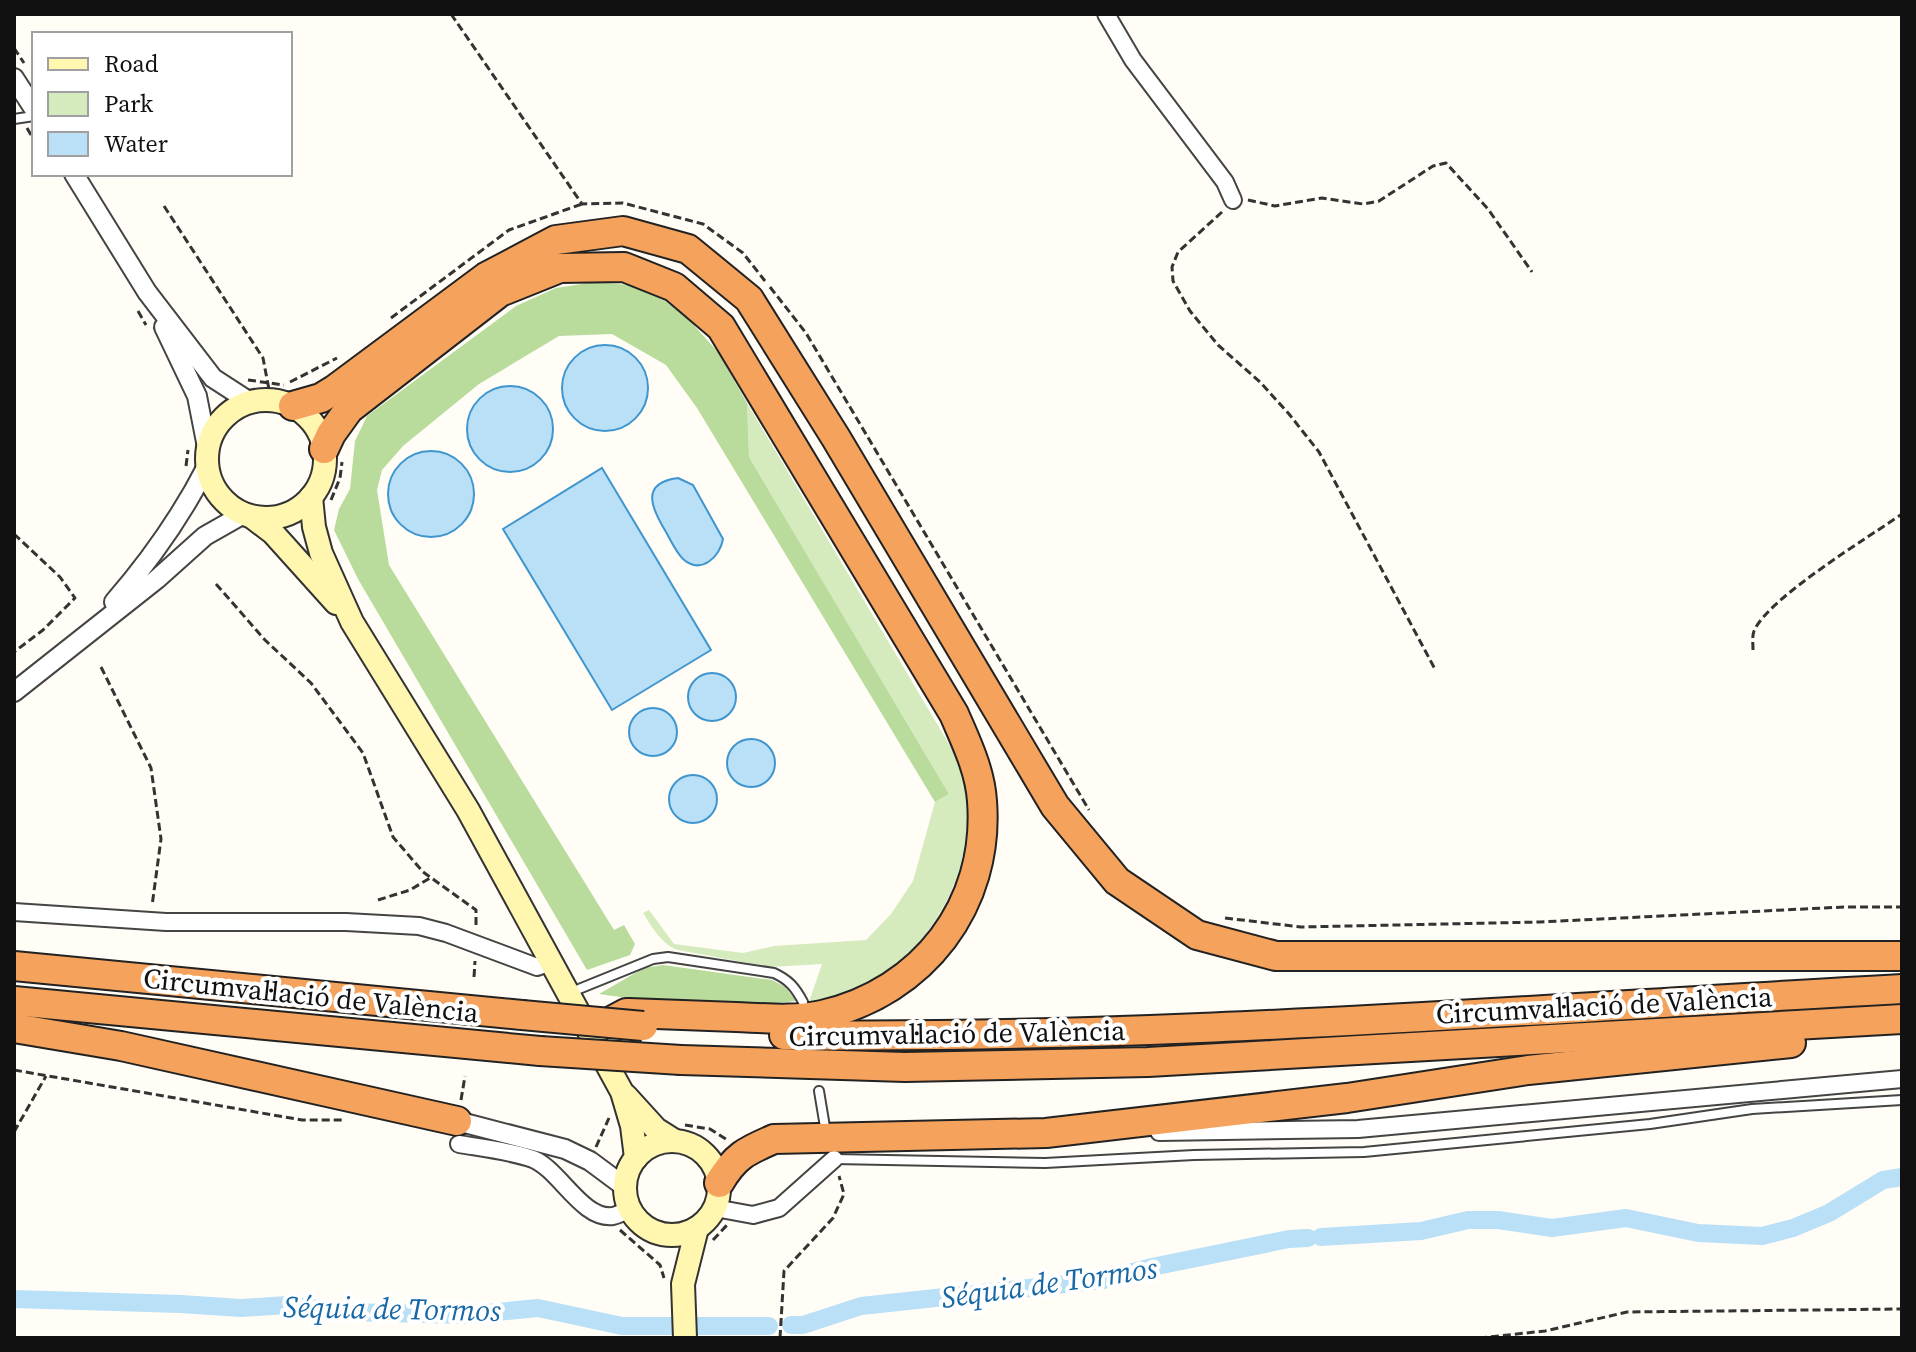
<svg xmlns="http://www.w3.org/2000/svg" width="1916" height="1352" font-family="'Source Serif 4',serif">
  <style>
    .green { fill: #d5ebbd }
    .forest { fill: #b9dc9c }
    .water { fill: #b9e0f7; stroke: #3f96cf; stroke-width: 2 }
    .lines { fill: none; stroke-linecap: round; stroke-linejoin: round }
    .canal { stroke: #b9e0f7; stroke-width: 18 }
    .service-casing { stroke: #444; stroke-width: 12 }
    .minor-casing { stroke: #444; stroke-width: 20 }
    .tertiary-casing { stroke: #444; stroke-width: 22 }
    .secondary-casing { stroke: #333; stroke-width: 26 }
    .motorway-casing { stroke: #222; stroke-width: 32 }
    .path { stroke: #333; stroke-width: 3; stroke-dasharray: 8 4; stroke-linecap: butt }
    .service { stroke: #fff; stroke-width: 8 }
    .minor { stroke: #fff; stroke-width: 16 }
    .tertiary { stroke: #fff; stroke-width: 18 }
    .secondary { stroke: #fff6b0; stroke-width: 22 }
    .motorway { stroke: #f5a25d; stroke-width: 28 }
    .motorway-bridge-casing { stroke: #222; stroke-width: 32; stroke-linecap: butt }
    .motorway-bridge { stroke: #f5a25d; stroke-width: 28 }
    .labels { text-anchor: middle; stroke-width: 8; stroke-linejoin: round; paint-order: stroke }
    .street-label { font-size: 28px; fill: #111; stroke: #fff }
    .water-label { font-size: 30px; font-style: italic; fill: #1768a6; stroke: #fff }
  </style>
  <rect width="100%" height="100%" fill="#fffdf5"/>
  <path class="green" d="M747,403L943,734C949,744 956,756 960,767C987,858 934,961 845,994C834,998 821,1000 809,1002L822,964L770,967L678,950C661,944 653,928 643,913L649,910L674,944L743,953L774,946L866,940L891,914L913,881L935,802L949,794L749,457Z"/>
  <g class="forest">
    <path d="M595,282L630,285L664,300L690,321L718,352L747,403L749,457L949,794L935,802L697,408L666,365L612,334L559,336L479,384L403,446L382,470L377,490L389,565L614,930L624,925L635,944L630,955L587,970L358,579L334,530L339,509L350,489L355,441L367,416L516,306L556,288Z"/>
    <path d="M663,965L772,980L785,987L796,1001C732,1009 663,1004 599,994L644,968Z"/>
  </g>
  <g class="water">
    <circle cx="605" cy="388" r="43"/>
    <circle cx="510" cy="429" r="43"/>
    <circle cx="431" cy="494" r="43"/>
    <path d="M602,468L711,650L612,710L503,529Z"/>
    <path d="M678,478L693,485L723,539C720,557 701,575 683,559C676,552 671,541 666,532C652,509 639,483 678,478Z"/>
    <circle cx="712" cy="697" r="24"/>
    <circle cx="653" cy="732" r="24"/>
    <circle cx="751" cy="763" r="24"/>
    <circle cx="693" cy="799" r="24"/>
  </g>
  <g class="lines">
    <g class="canal">
      <path d="M1321,1237L1421,1231L1468,1220H1498L1552,1228L1626,1218L1698,1233L1762,1236L1793,1228L1829,1213L1883,1180L1902,1177"/>
      <path d="M14,1299L181,1304L241,1308L287,1305L348,1312L465,1315L538,1308L622,1326H769"/>
      <path d="M791,1325H803L861,1306L1103,1280L1152,1267L1289,1239L1308,1238"/>
    </g>
    <defs>
      <g id="service">
        <path d="M14,119L34,116"/>
        <path d="M569,993L653,959L668,957L774,973C789,980 795,987 803,1002"/>
        <path d="M819,1091L826,1133"/>
        <path d="M834,1159L1045,1163L1194,1155L1364,1152L1650,1124L1752,1109L1902,1100"/>
      </g>
      <g id="minor">
        <path d="M1106,14L1133,60L1225,182L1233,200"/>
        <path d="M14,912L166,922H346L419,926L446,933L537,967L552,962"/>
        <path d="M1159,1132L1358,1129L1902,1079"/>
        <path d="M459,1144C483,1148 510,1151 533,1159C560,1170 582,1220 613,1216C618,1215 625,1211 630,1209"/>
        <path d="M715,1208L753,1215L779,1208L834,1159"/>
      </g>
      <g id="tertiary">
        <path d="M14,78L34,109"/>
        <path d="M74,174L147,292L213,378L250,402"/>
        <path d="M164,327L197,396L207,447"/>
        <path d="M114,602C152,558 181,517 207,466"/>
        <path d="M14,692L157,579L205,536L242,515"/>
        <path d="M457,1121L565,1149L590,1161L625,1187"/>
      </g>
      <g id="secondary">
        <circle cx="266" cy="459" r="59"/>
        <path d="M311,497L314,527L321,553L352,622L468,810L622,1092L632,1126L636,1158"/>
        <path d="M252,517L273,533L336,603"/>
        <path d="M626,1096L656,1129L675,1141"/>
        <circle cx="672" cy="1188" r="47"/>
        <path d="M685,1338L683,1284L697,1228"/>
      </g>
      <g id="motorway">
        <path d="M293,406L321,398L334,390L486,277L556,240L623,231L688,249L749,299L836,438L1055,806L1117,881L1197,935L1276,956H1902"/>
        <path d="M324,449L331,434L349,409L500,292L560,268L624,267L674,287L721,327L954,714C966,742 980,770 982,801C990,905 923,992 822,1015C795,1021 764,1018 736,1017C700,1016 663,1014 626,1013L613,1020"/>
        <path d="M14,966L522,1015"/>
        <path d="M14,1001L540,1051"/>
        <path d="M14,1028L121,1046L457,1121"/>
        <path d="M784,1035C1157,1040 1530,1009 1902,989"/>
        <path d="M681,1060L905,1067L1148,1062L1902,1019"/>
        <path d="M719,1183C735,1156 746,1151 774,1139L1046,1133L1347,1098L1528,1070L1791,1043"/>
      </g>
    </defs>
    <use href="#service" class="service-casing"/>
    <use href="#minor" class="minor-casing"/>
    <use href="#tertiary" class="tertiary-casing"/>
    <use href="#secondary" class="secondary-casing"/>
    <use href="#motorway" class="motorway-casing"/>
    <g class="path">
      <path d="M451,14L582,204L623,203L703,224L743,253L765,281"/>
      <path d="M14,48L24,63"/>
      <path d="M27,128L34,140"/>
      <path d="M1248,200L1275,206L1322,198L1363,204L1379,201L1433,166L1446,163L1488,209L1532,272"/>
      <path d="M164,206L263,358L271,400"/>
      <path d="M1222,212L1178,252L1172,267L1173,281L1190,311L1218,345L1260,382L1289,414L1319,452L1436,671"/>
      <path d="M770,287L806,333L1089,810"/>
      <path d="M138,311L146,325"/>
      <path d="M391,318L509,230L582,204"/>
      <path d="M248,380L284,385"/>
      <path d="M290,382L337,358"/>
      <path d="M186,466L188,450"/>
      <path d="M331,500L340,478L342,462"/>
      <path d="M14,534L60,577L75,598L43,630L14,652"/>
      <path d="M216,584L265,640L311,683L363,753L393,837L423,872L476,910V929"/>
      <path d="M1753,650C1753,644 1752,636 1754,631C1768,598 1869,537 1902,514"/>
      <path d="M101,667L151,768L161,839L152,906"/>
      <path d="M378,900L410,890L430,878"/>
      <path d="M1225,918L1301,927L1540,922L1844,907H1902"/>
      <path d="M474,977L475,961"/>
      <path d="M14,1070L302,1120H342"/>
      <path d="M461,1100L465,1076"/>
      <path d="M685,1125L710,1129L726,1139"/>
      <path d="M14,1132L46,1076"/>
      <path d="M596,1147L609,1118"/>
      <path d="M620,1230L660,1265L664,1278"/>
      <path d="M713,1240L727,1225"/>
      <path d="M780,1338L784,1271L833,1218L844,1194L839,1176"/>
      <path d="M1479,1338L1545,1331L1627,1312L1902,1309"/>
    </g>
    <use href="#service" class="service"/>
    <use href="#minor" class="minor"/>
    <use href="#tertiary" class="tertiary"/>
    <use href="#secondary" class="secondary"/>
    <use href="#motorway" class="motorway"/>
    <defs>
      <g id="motorway-bridge">
        <path d="M522,1015L643,1026"/>
        <path d="M540,1051L681,1060"/>
      </g>
    </defs>
    <use href="#motorway-bridge" class="motorway-bridge-casing"/>
    <use href="#motorway-bridge" class="motorway-bridge"/>
  </g>
  <g class="labels">
    <g class="street-label">
      <text transform="translate(311 995) rotate(6)" y="10">Circumval·lació de València</text>
      <text transform="translate(1604 1005) rotate(-3)" y="10">Circumval·lació de València</text>
      <text transform="translate(957 1033) rotate(-1)" y="10">Circumval·lació de València</text>
    </g>
    <g class="water-label">
      <text transform="translate(1049 1283) rotate(-8)" y="10">Séquia de Tormos</text>
      <text transform="translate(392 1309) rotate(1)" y="10">Séquia de Tormos</text>
    </g>
  </g>
  <rect width="1916" height="1352" fill="none" stroke="#111111" stroke-width="32"/>
  <rect x="32" y="32" width="260" height="144" fill="#ffffff" stroke="#a0a0a0" stroke-width="2"/>
  <rect x="48" y="58" width="40" height="12" fill="#fff6b0" stroke="#a0a0a0" stroke-width="2"/>
  <text x="104" y="72" font-size="24" fill="#111111">Road</text>
  <rect x="48" y="92" width="40" height="24" fill="#d5ebbd" stroke="#a0a0a0" stroke-width="2"/>
  <text x="104" y="112" font-size="24" fill="#111111">Park</text>
  <rect x="48" y="132" width="40" height="24" fill="#b9e0f7" stroke="#a0a0a0" stroke-width="2"/>
  <text x="104" y="152" font-size="24" fill="#111111">Water</text>
</svg>
